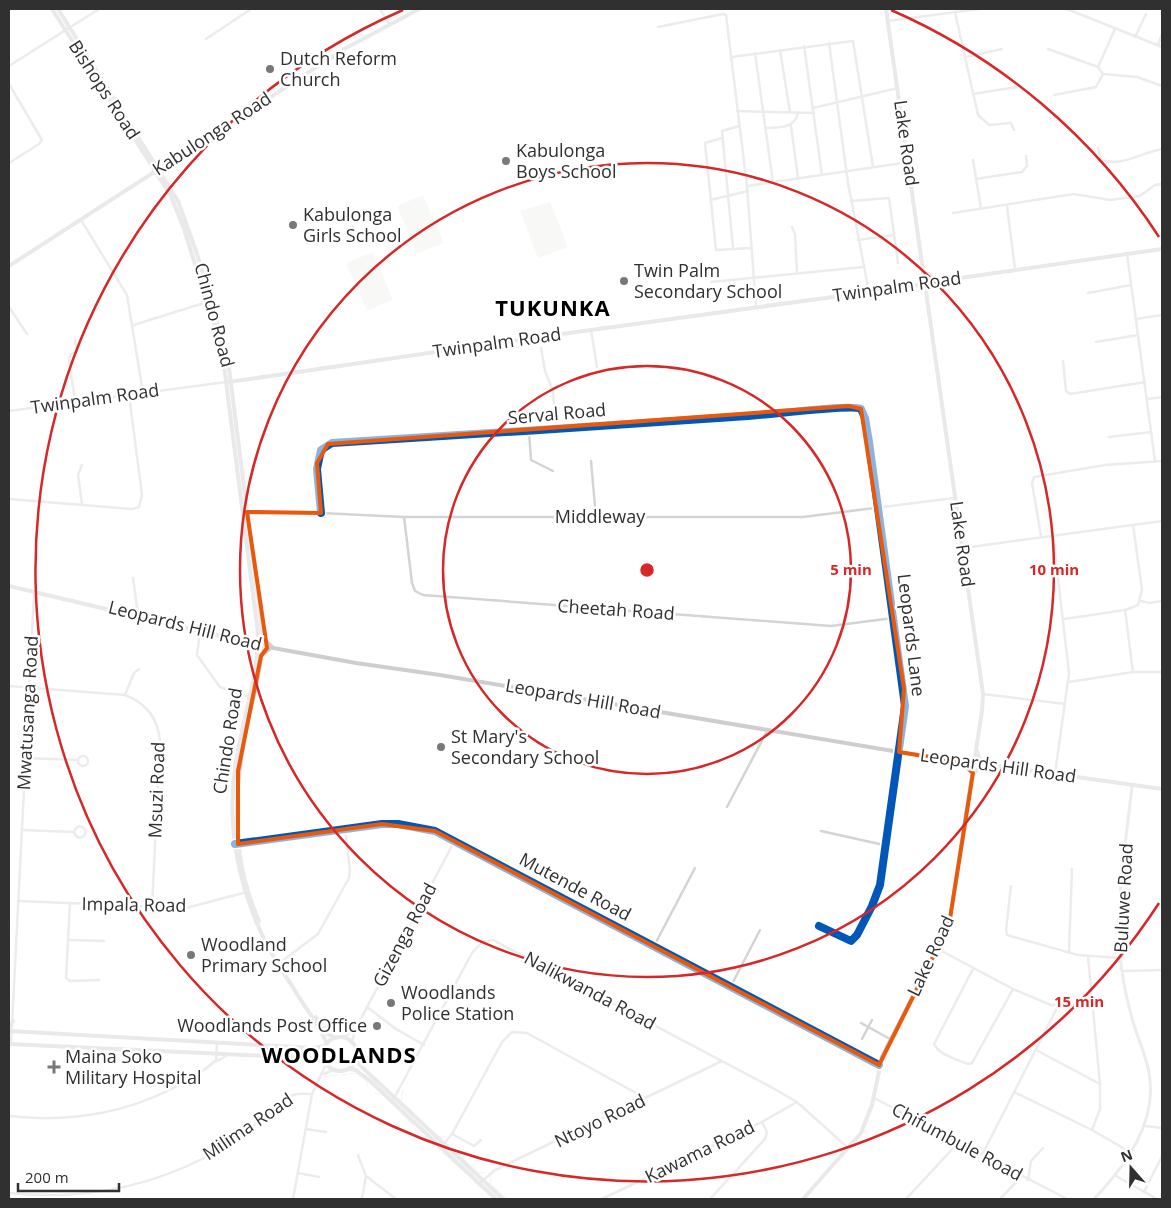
<svg xmlns="http://www.w3.org/2000/svg" width="1171" height="1208" font-family="'Open Sans',sans-serif">
  <style>
    .pitch { fill: #f0f2ec }
    .lines { fill: none; stroke-linecap: round; stroke-linejoin: round }
    .stream { stroke: #dde7f0; stroke-width: 1 }
    .minor { stroke: #d4d4d4; stroke-width: 2.5 }
    .tertiary { stroke: #d4d4d4; stroke-width: 3 }
    .secondary { stroke: #cecece; stroke-width: 4 }
    .cycleway-casing { stroke: #fff; stroke-width: 11 }
    .cycleway { stroke: #0057b8; stroke-width: 8 }
    .marked { fill: none; stroke: #e8590c; stroke-width: 4; stroke-linejoin: round }
    .ring { fill: none; stroke: #d62828; stroke-width: 2.5 }
    .poi-dot { fill: #787878; stroke: #fff; stroke-width: 2 }
    .labels { text-anchor: middle; stroke-width: 5; stroke-linejoin: round; paint-order: stroke }
    .poi-label { font-size: 18px; fill: #303030; stroke: #fff; text-anchor: start }
    .street-label { font-size: 18px; fill: #303030; stroke: #fff }
    .district-label { font-size: 22px; font-weight: bold; letter-spacing: 1px; fill: #000; stroke: #fff }
    .centre { fill: #d62828; stroke: #fff; stroke-width: 2.5 }
    .ring-label { font-size: 15px; text-anchor: middle; font-weight: bold; fill: #d62828; stroke: #fff; stroke-width: 5; stroke-linejoin: round; paint-order: stroke }
  </style>
  <rect width="100%" height="100%" fill="#fff"/>
  <g class="pitch">
    <path d="M423,195L444,243L417,254L397,206Z"/>
    <path d="M550,202L568,247L538,258L520,211Z"/>
    <path d="M373,252L393,300L367,311L346,263Z"/>
  </g>
  <g class="lines">
    <g class="stream">
      <path d="M341,1075L356,1073L367,1082V1086"/>
      <path d="M324,1077L337,1075"/>
      <path d="M403,1089L401,1101L421,1120"/>
      <path d="M375,1093L380,1095"/>
      <path d="M399,1112L413,1125"/>
      <path d="M415,1128L425,1137"/>
      <path d="M435,1133L442,1138L446,1136"/>
      <path d="M426,1138L435,1146"/>
      <path d="M453,1141V1149L479,1173L484,1172"/>
      <path d="M437,1148L471,1178"/>
      <path d="M491,1177L490,1183L507,1199"/>
      <path d="M474,1182L494,1199"/>
    </g>
    <g class="minor">
      <path d="M380,9L389,24"/>
      <path d="M1067,9L1162,47"/>
      <path d="M955,12L978,115L989,125L1011,123L1014,130"/>
      <path d="M888,21L979,9"/>
      <path d="M658,27L723,14L726,15L747,186L756,307"/>
      <path d="M1115,29L1098,67L1103,74L1137,77L1162,86"/>
      <path d="M1135,37L1146,14"/>
      <path d="M206,39L251,9"/>
      <path d="M829,43L848,183L869,292"/>
      <path d="M1158,45L1162,34"/>
      <path d="M804,46L822,175"/>
      <path d="M1048,49L1098,67"/>
      <path d="M780,50L790,112"/>
      <path d="M755,53L773,183"/>
      <path d="M731,57L853,41L873,167"/>
      <path d="M965,57L1002,49"/>
      <path d="M9,66L99,9"/>
      <path d="M9,84L42,140L39,144L9,163"/>
      <path d="M973,94L1017,87"/>
      <path d="M1054,95L1096,87L1103,74"/>
      <path d="M813,108L898,88"/>
      <path d="M737,111L814,113"/>
      <path d="M791,126L798,178"/>
      <path d="M766,128C780,127 794,129 798,113"/>
      <path d="M722,138L705,143L716,250L751,248"/>
      <path d="M1098,148L1101,160C1122,167 1143,152 1162,149"/>
      <path d="M973,160L981,209"/>
      <path d="M976,179L1022,172L1027,166L1026,156"/>
      <path d="M747,186L909,162"/>
      <path d="M710,200L748,191"/>
      <path d="M851,201L889,198L898,263"/>
      <path d="M1007,206L1015,269"/>
      <path d="M953,213L1074,194L1110,200L1140,196L1155,185L1162,184"/>
      <path d="M81,220L127,295L143,393"/>
      <path d="M792,227L795,234L797,273"/>
      <path d="M858,240L894,235"/>
      <path d="M733,248L722,131L739,126"/>
      <path d="M1127,254L1155,461"/>
      <path d="M711,282L863,267"/>
      <path d="M1088,293L1131,285"/>
      <path d="M9,307L27,334"/>
      <path d="M1136,319L1162,315"/>
      <path d="M134,325L207,302"/>
      <path d="M591,330L597,367"/>
      <path d="M75,340L77,351L71,354L69,359L75,402"/>
      <path d="M1096,342L1138,335"/>
      <path d="M541,348L545,371L553,391L556,430"/>
      <path d="M1063,361L1066,391L1070,394L1145,382"/>
      <path d="M1148,399L1162,397"/>
      <path d="M9,411L226,382"/>
      <path d="M529,432L531,460L553,471"/>
      <path d="M1109,437L1151,432"/>
      <path d="M591,461L596,517"/>
      <path d="M9,499L132,509L139,507L142,495L129,395"/>
      <path d="M82,504L78,475L82,465"/>
      <path d="M243,513H321L404,517H803L954,498"/>
      <path d="M321,513L317,469L321,450L332,443C471,435 609,425 748,416C766,415 853,404 861,409L865,418L869,442L905,706L880,885L872,906L857,935L851,941L819,926"/>
      <path d="M404,517L412,583L415,591L423,595L831,626L893,618"/>
      <path d="M1053,535L1069,673L1055,774"/>
      <path d="M1041,536L1032,483L1034,477L1105,465L1162,461"/>
      <path d="M963,548L1162,521"/>
      <path d="M133,578L138,615"/>
      <path d="M1141,601L1149,603L1162,601"/>
      <path d="M1125,610L1133,672"/>
      <path d="M1064,619L1125,610L1138,605L1142,590L1133,525"/>
      <path d="M200,632L197,655L220,687L249,697"/>
      <path d="M1069,682L1133,672H1162"/>
      <path d="M9,686L125,695C146,703 158,719 160,741L152,907"/>
      <path d="M983,694L1065,704"/>
      <path d="M125,695L134,673L139,669"/>
      <circle cx="83" cy="761" r="5"/>
      <path d="M26,758L78,760"/>
      <path d="M727,807L767,731"/>
      <circle cx="80" cy="832" r="5.5"/>
      <path d="M22,830L74,832"/>
      <path d="M821,831L884,845"/>
      <path d="M239,844L382,824H398L435,831L879,1065"/>
      <path d="M1011,886L1006,930L1007,935L1078,955L1120,958"/>
      <path d="M19,901L186,908L247,892"/>
      <path d="M70,903L66,978L70,981L99,980"/>
      <path d="M68,940L104,941"/>
      <path d="M654,946L695,868"/>
      <path d="M938,949L1013,989L1051,1005H1093"/>
      <path d="M1069,952L1072,869"/>
      <path d="M1088,956L1100,1084V1109L1092,1130"/>
      <path d="M278,964L318,934L349,878L350,870L345,829"/>
      <path d="M973,969L934,1044C939,1055 958,1060 968,1064L972,1063L1013,989"/>
      <path d="M1123,971L1162,970"/>
      <path d="M731,986L760,930"/>
      <path d="M367,1007L396,1029L424,1045"/>
      <path d="M861,1023L890,1039"/>
      <path d="M342,1038L354,1031"/>
      <path d="M862,1039L872,1020"/>
      <path d="M352,1043L355,1030L455,840"/>
      <path d="M11,1044L34,593"/>
      <path d="M1036,1050L1100,1084"/>
      <path d="M215,1062L228,1055"/>
      <path d="M324,1074L333,1070"/>
      <path d="M1014,1092L1092,1130L1130,1152"/>
      <path d="M874,1098L1067,1199"/>
      <path d="M392,1102L472,953L482,942L493,940L771,1087L797,1102L848,1148"/>
      <path d="M9,1116C69,1123 131,1113 184,1082C195,1076 207,1069 216,1060L217,1042"/>
      <path d="M1145,1126L1162,1128"/>
      <path d="M306,1129L326,1132"/>
      <path d="M452,1134L474,1146L481,1140"/>
      <path d="M440,1148L452,1134L502,1042L512,1032L527,1033L645,1098"/>
      <path d="M358,1155L366,1176L362,1199"/>
      <path d="M982,1155L1058,1006"/>
      <path d="M298,1173L319,1177"/>
      <path d="M366,1176L396,1199"/>
      <path d="M1116,1176L1157,1199"/>
      <path d="M1028,1180L1031,1161L1043,1148"/>
      <path d="M480,1183L495,1170L722,1061"/>
      <path d="M1144,1192L1162,1156"/>
      <path d="M9,1193C76,1200 143,1189 204,1158C219,1150 235,1141 249,1130C262,1119 277,1100 293,1095C299,1093 306,1094 312,1094"/>
      <path d="M293,1199L312,1094L326,1064"/>
      <path d="M602,1199L762,1122L797,1102"/>
      <path d="M710,1199L765,1139L767,1132L762,1122"/>
      <path d="M906,1199L958,1143"/>
      <path d="M1000,1199L1021,1177"/>
    </g>
    <path class="tertiary" d="M1094,1199C1126,1165 1158,1122 1149,1073C1146,1055 1138,1039 1133,1022C1127,1001 1122,977 1120,955C1116,899 1126,842 1132,786"/>
    <g class="secondary">
      <path d="M52,9L171,196L184,229L222,350L258,633C258,675 244,715 237,756C227,810 234,865 254,916C264,942 278,966 294,989C305,1008 319,1024 327,1044"/>
      <path d="M58,9L178,201L197,254L228,360L262,630C264,661 254,691 248,721C233,789 230,856 259,921"/>
      <path d="M9,266L346,48L419,9"/>
      <path d="M925,272L937,280"/>
      <path d="M229,382L518,340L913,286L939,281L1162,249"/>
      <path d="M9,586L262,646L356,663L440,675L899,752L1162,789"/>
      <path d="M262,655L272,647L263,638"/>
      <path d="M977,751L979,758L985,764"/>
      <path d="M973,775L979,768L985,765"/>
      <path d="M316,1017L327,1034L336,1038"/>
      <path d="M9,1028L13,1021"/>
      <path d="M9,1031L313,1048L326,1046"/>
      <circle cx="340" cy="1054" r="17"/>
      <path d="M9,1044L312,1058L325,1062"/>
      <path d="M357,1055L359,1064L365,1070L503,1199"/>
      <path d="M348,1069L356,1070L369,1080L496,1199"/>
      <path d="M803,1199L861,1133L872,1105L882,1057L949,925L982,711L983,694L978,659L886,9"/>
    </g>
    <defs>
      <g id="cycleway">
        <path d="M321,513L317,469L321,450L332,443C471,435 609,425 748,416C766,415 853,404 861,409L865,418L869,442L905,706L880,885L872,906L857,935L851,941L819,926"/>
        <path d="M235,844L382,824H398L435,831L879,1065"/>
      </g>
    </defs>
    <use href="#cycleway" class="cycleway-casing"/>
    <use href="#cycleway" class="cycleway"/>
  </g>
  <path d="M0 0H1171V1208H0ZM849,406L861,409L904,689L899,752L961,762L973,773L949,925L879,1065L435,831L382,824L238,844V771L261,656L267,648L247,512L321,513L317,463L328,444Z" fill="#fff" fill-opacity=".55" fill-rule="evenodd"/>
  <path class="marked" d="M849,406L861,409L904,689L899,752L961,762L973,773L949,925L879,1065L435,831L382,824L238,844V771L261,656L267,648L247,512L321,513L317,463L328,444Z"/>
  <g class="ring">
    <circle cx="647" cy="570" r="204"/>
    <circle cx="647" cy="570" r="407"/>
    <path d="M1159 903A611 611 0 1 1 403 10M891 10A611 611 0 0 1 1159 237"/>
  </g>
  <g class="poi-dot">
    <circle cx="270" cy="69" r="5"/>
    <circle cx="506" cy="161" r="5"/>
    <circle cx="293" cy="225" r="5"/>
    <circle cx="624" cy="281" r="5"/>
    <circle cx="441" cy="747" r="5"/>
    <circle cx="191" cy="955" r="5"/>
    <circle cx="391" cy="1003" r="5"/>
    <circle cx="377" cy="1026" r="5"/>
    <path d="M51.5 1059.5h5v5h5v5h-5v5h-5v-5h-5v-5h5z"/>
  </g>
  <g class="labels">
    <g class="poi-label">
      <text x="280" y="65">Dutch Reform<tspan x="280" dy="21">Church</tspan></text>
      <text x="516" y="157">Kabulonga<tspan x="516" dy="21">Boys School</tspan></text>
      <text x="303" y="221">Kabulonga<tspan x="303" dy="21">Girls School</tspan></text>
      <text x="634" y="277">Twin Palm<tspan x="634" dy="21">Secondary School</tspan></text>
      <text x="451" y="743">St Mary's<tspan x="451" dy="21">Secondary School</tspan></text>
      <text x="201" y="951">Woodland<tspan x="201" dy="21">Primary School</tspan></text>
      <text x="401" y="999">Woodlands<tspan x="401" dy="21">Police Station</tspan></text>
      <text x="367" y="1032" text-anchor="end">Woodlands Post Office</text>
      <text x="65" y="1063">Maina Soko<tspan x="65" dy="21">Military Hospital</tspan></text>
    </g>
    <g class="street-label">
      <text transform="translate(104 90) rotate(57)" y="6">Bishops Road</text>
      <text transform="translate(212 134) rotate(-33)" y="6">Kabulonga Road</text>
      <text transform="translate(906 143) rotate(82)" y="6">Lake Road</text>
      <text transform="translate(897 287) rotate(-8)" y="6">Twinpalm Road</text>
      <text transform="translate(214 315) rotate(75)" y="6">Chindo Road</text>
      <text transform="translate(497 343) rotate(-8)" y="6">Twinpalm Road</text>
      <text transform="translate(95 399) rotate(-8)" y="6">Twinpalm Road</text>
      <text transform="translate(557 414) rotate(-5)" y="6">Serval Road</text>
      <text x="600" y="523">Middleway</text>
      <text transform="translate(962 544) rotate(82)" y="6">Lake Road</text>
      <text transform="translate(616 610) rotate(4)" y="6">Cheetah Road</text>
      <text transform="translate(185 626) rotate(14)" y="6">Leopards Hill Road</text>
      <text transform="translate(911 635) rotate(83)" y="6">Leopards Lane</text>
      <text transform="translate(583 699) rotate(10)" y="6">Leopards Hill Road</text>
      <text transform="translate(28 713) rotate(-87)" y="6">Mwatusanga Road</text>
      <text transform="translate(228 741) rotate(-81)" y="6">Chindo Road</text>
      <text transform="translate(998 766) rotate(8)" y="6">Leopards Hill Road</text>
      <text transform="translate(157 790) rotate(-88)" y="6">Msuzi Road</text>
      <text transform="translate(575 887) rotate(28)" y="6">Mutende Road</text>
      <text transform="translate(1124 898) rotate(-87)" y="6">Buluwe Road</text>
      <text transform="translate(134 905) rotate(1)" y="6">Impala Road</text>
      <text transform="translate(405 935) rotate(-62)" y="6">Gizenga Road</text>
      <text transform="translate(931 956) rotate(-65)" y="6">Lake Road</text>
      <text transform="translate(590 991) rotate(28)" y="6">Nalikwanda Road</text>
      <text transform="translate(600 1121) rotate(-26)" y="6">Ntoyo Road</text>
      <text transform="translate(248 1127) rotate(-34)" y="6">Milima Road</text>
      <text transform="translate(957 1142) rotate(28)" y="6">Chifumbule Road</text>
      <text transform="translate(700 1152) rotate(-26)" y="6">Kawama Road</text>
    </g>
    <g class="district-label">
      <text x="553" y="316">TUKUNKA</text>
      <text x="339" y="1063">WOODLANDS</text>
    </g>
  </g>
  <circle cx="647" cy="570" r="8" class="centre"/>
  <g class="ring-label">
    <text x="851" y="575">5 min</text>
    <text x="1054" y="575">10 min</text>
    <text x="1079" y="1007">15 min</text>
  </g>
  <rect width="1171" height="1208" fill="none" stroke="#303030" stroke-width="20"/>
  <g transform="translate(1131 1168) rotate(340)" stroke="#ffffff" stroke-width="4" paint-order="stroke">
  <path d="M0-4L9 19L0 12L-9 19Z" fill="#303030"/>
  <text y="-8" font-size="14" font-weight="bold" text-anchor="middle" fill="#303030">N</text>
  </g>
  <path d="M18 1183v8h101v-8" fill="none" stroke="#303030" stroke-width="2.5"/>
  <text x="25" y="1183" font-size="15" fill="#303030" stroke="#ffffff" stroke-width="4" paint-order="stroke">200 m</text>
</svg>
